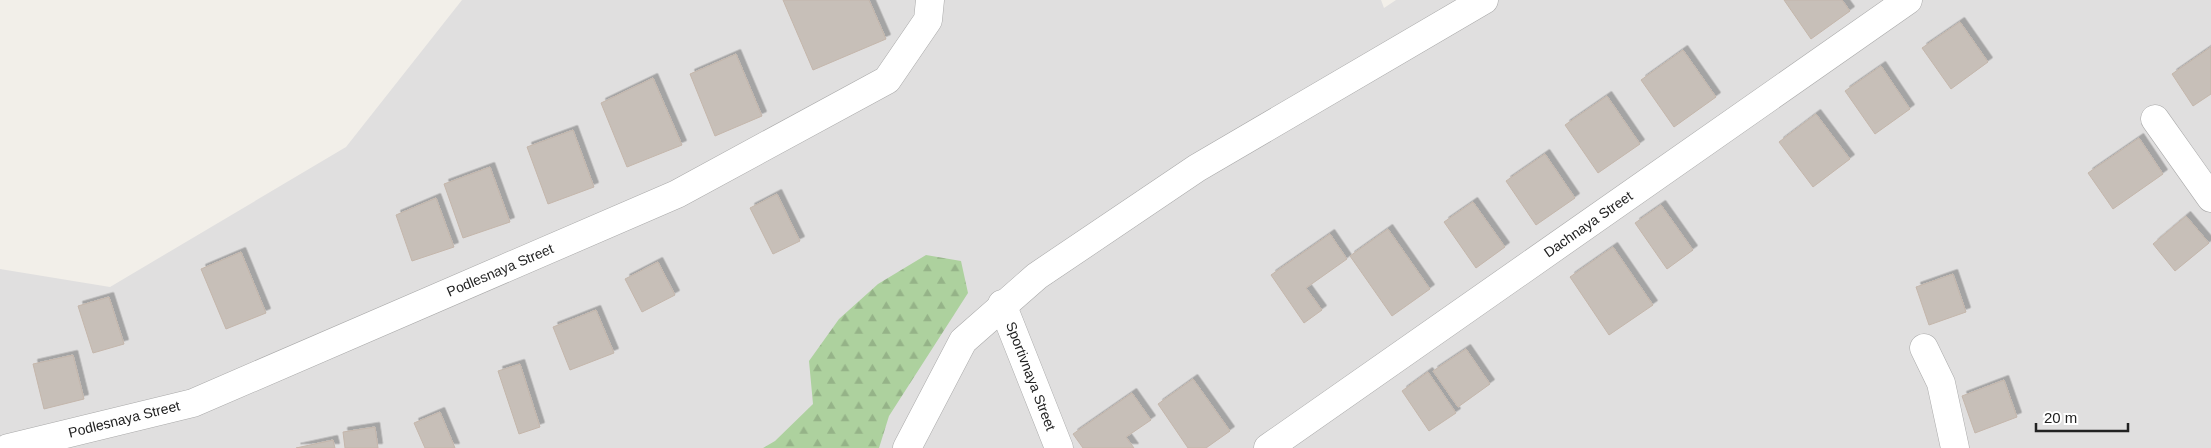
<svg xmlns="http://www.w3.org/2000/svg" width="2211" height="448" font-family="Arial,sans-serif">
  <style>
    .residential { fill: #e0dfdf }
    .forest { fill: url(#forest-firs) }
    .building { fill: #c7bfb8; stroke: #c4b6ab; filter: url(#shadow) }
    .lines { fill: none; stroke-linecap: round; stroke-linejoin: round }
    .minor-casing { stroke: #a9a9a9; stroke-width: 29 }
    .minor { stroke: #fff; stroke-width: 28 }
    .labels { text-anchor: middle; stroke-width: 4; stroke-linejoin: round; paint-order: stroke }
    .street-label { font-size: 14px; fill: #222; stroke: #fff }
  </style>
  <defs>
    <pattern id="forest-firs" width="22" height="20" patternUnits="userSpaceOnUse" patternTransform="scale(1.25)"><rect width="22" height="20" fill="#add19e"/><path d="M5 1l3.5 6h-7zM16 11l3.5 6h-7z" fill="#95b388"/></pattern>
    <filter id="shadow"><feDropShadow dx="4.5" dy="-4.5" stdDeviation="0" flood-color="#0004"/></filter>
  </defs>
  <rect width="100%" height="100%" fill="#f2efe9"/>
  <path class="residential" d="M462,0H1381L1384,8L1396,0H2211V448H0V269L110,287L346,147Z"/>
  <path class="forest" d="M926,255L961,261L968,293L889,416L879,448H763L775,441L813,404L809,361L839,319L878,284Z"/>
  <g class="building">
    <path d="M783,0H869L886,39L813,70Z"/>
    <path d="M1784,0H1842L1850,11L1811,39Z"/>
    <path d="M1960,22L1988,62L1951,89L1922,48Z"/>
    <path d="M2211,47V94L2193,106L2172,74Z"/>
    <path d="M1683,50L1716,97L1674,127L1641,80Z"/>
    <path d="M736,54L762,116L715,136L690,74Z"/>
    <path d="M1881,66L1910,109L1875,134L1845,91Z"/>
    <path d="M653,78L682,145L627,167L601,103Z"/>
    <path d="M1607,96L1640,144L1598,173L1565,125Z"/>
    <path d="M1816,114L1850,159L1813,187L1779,142Z"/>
    <path d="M573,130L594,187L548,204L527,147Z"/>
    <path d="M2139,138L2163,174L2113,209L2088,173Z"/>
    <path d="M1545,154L1575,198L1536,225L1506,181Z"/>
    <path d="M490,167L510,222L463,238L444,184Z"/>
    <path d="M777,194L800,241L773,254L750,208Z"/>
    <path d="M436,198L454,247L412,261L396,215Z"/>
    <path d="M1473,202L1505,247L1476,268L1444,222Z"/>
    <path d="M1661,205L1693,250L1667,269L1635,223Z"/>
    <path d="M2186,216L2209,243L2175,271L2153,244Z"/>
    <path d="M1388,229L1430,289L1392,316L1350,256Z"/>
    <path d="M1330,234L1347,259L1306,288L1322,310L1304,323L1271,275Z"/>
    <path d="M1613,247L1653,305L1609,335L1570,277Z"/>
    <path d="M241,252L266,313L226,329L201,269Z"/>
    <path d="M658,262L675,295L642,312L625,279Z"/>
    <path d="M1953,274L1966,312L1929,325L1916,287Z"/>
    <path d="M109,297L124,344L93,353L78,306Z"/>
    <path d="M596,310L614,353L570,370L553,327Z"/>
    <path d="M1466,349L1490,384L1458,407L1433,371Z"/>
    <path d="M73,355L84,399L44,409L33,364Z"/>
    <path d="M520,364L540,427L519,434L498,371Z"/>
    <path d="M1428,372L1456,413L1429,431L1402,391Z"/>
    <path d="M1193,379L1230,431L1206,448H1188L1158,404Z"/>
    <path d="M2004,380L2017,417L1975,433L1962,396Z"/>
    <path d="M1132,393L1151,420L1126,437L1134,448H1083L1073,434Z"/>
    <path d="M440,412L455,448H425L414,423Z"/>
    <path d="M375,427L378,448H345L343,432Z"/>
    <path d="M333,440L335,448H296Z"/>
  </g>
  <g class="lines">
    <defs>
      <g id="minor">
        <path d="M2155,119L2211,198"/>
        <path d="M1002,304L1059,448"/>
        <path d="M1924,348L1941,383L1955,448"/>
        <path d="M8,448L193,403L677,194L887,80L928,20L930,0"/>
        <path d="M907,448L963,341L1037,276L1197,168L1484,0"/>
        <path d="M1268,448L1908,0"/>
      </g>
    </defs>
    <use href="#minor" class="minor-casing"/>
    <use href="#minor" class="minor"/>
  </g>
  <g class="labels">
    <g class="street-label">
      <text transform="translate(1588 224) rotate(-35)" y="5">Dachnaya Street</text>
      <text transform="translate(500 270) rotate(-23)" y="5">Podlesnaya Street</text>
      <text transform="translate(1031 376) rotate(69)" y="5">Sportivnaya Street</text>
      <text transform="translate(124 419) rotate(-14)" y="5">Podlesnaya Street</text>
    </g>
  </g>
  <path d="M2036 423v8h92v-8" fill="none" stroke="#222222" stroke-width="2.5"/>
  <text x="2044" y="423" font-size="15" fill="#222222" stroke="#ffffff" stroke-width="4" paint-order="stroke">20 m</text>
</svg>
